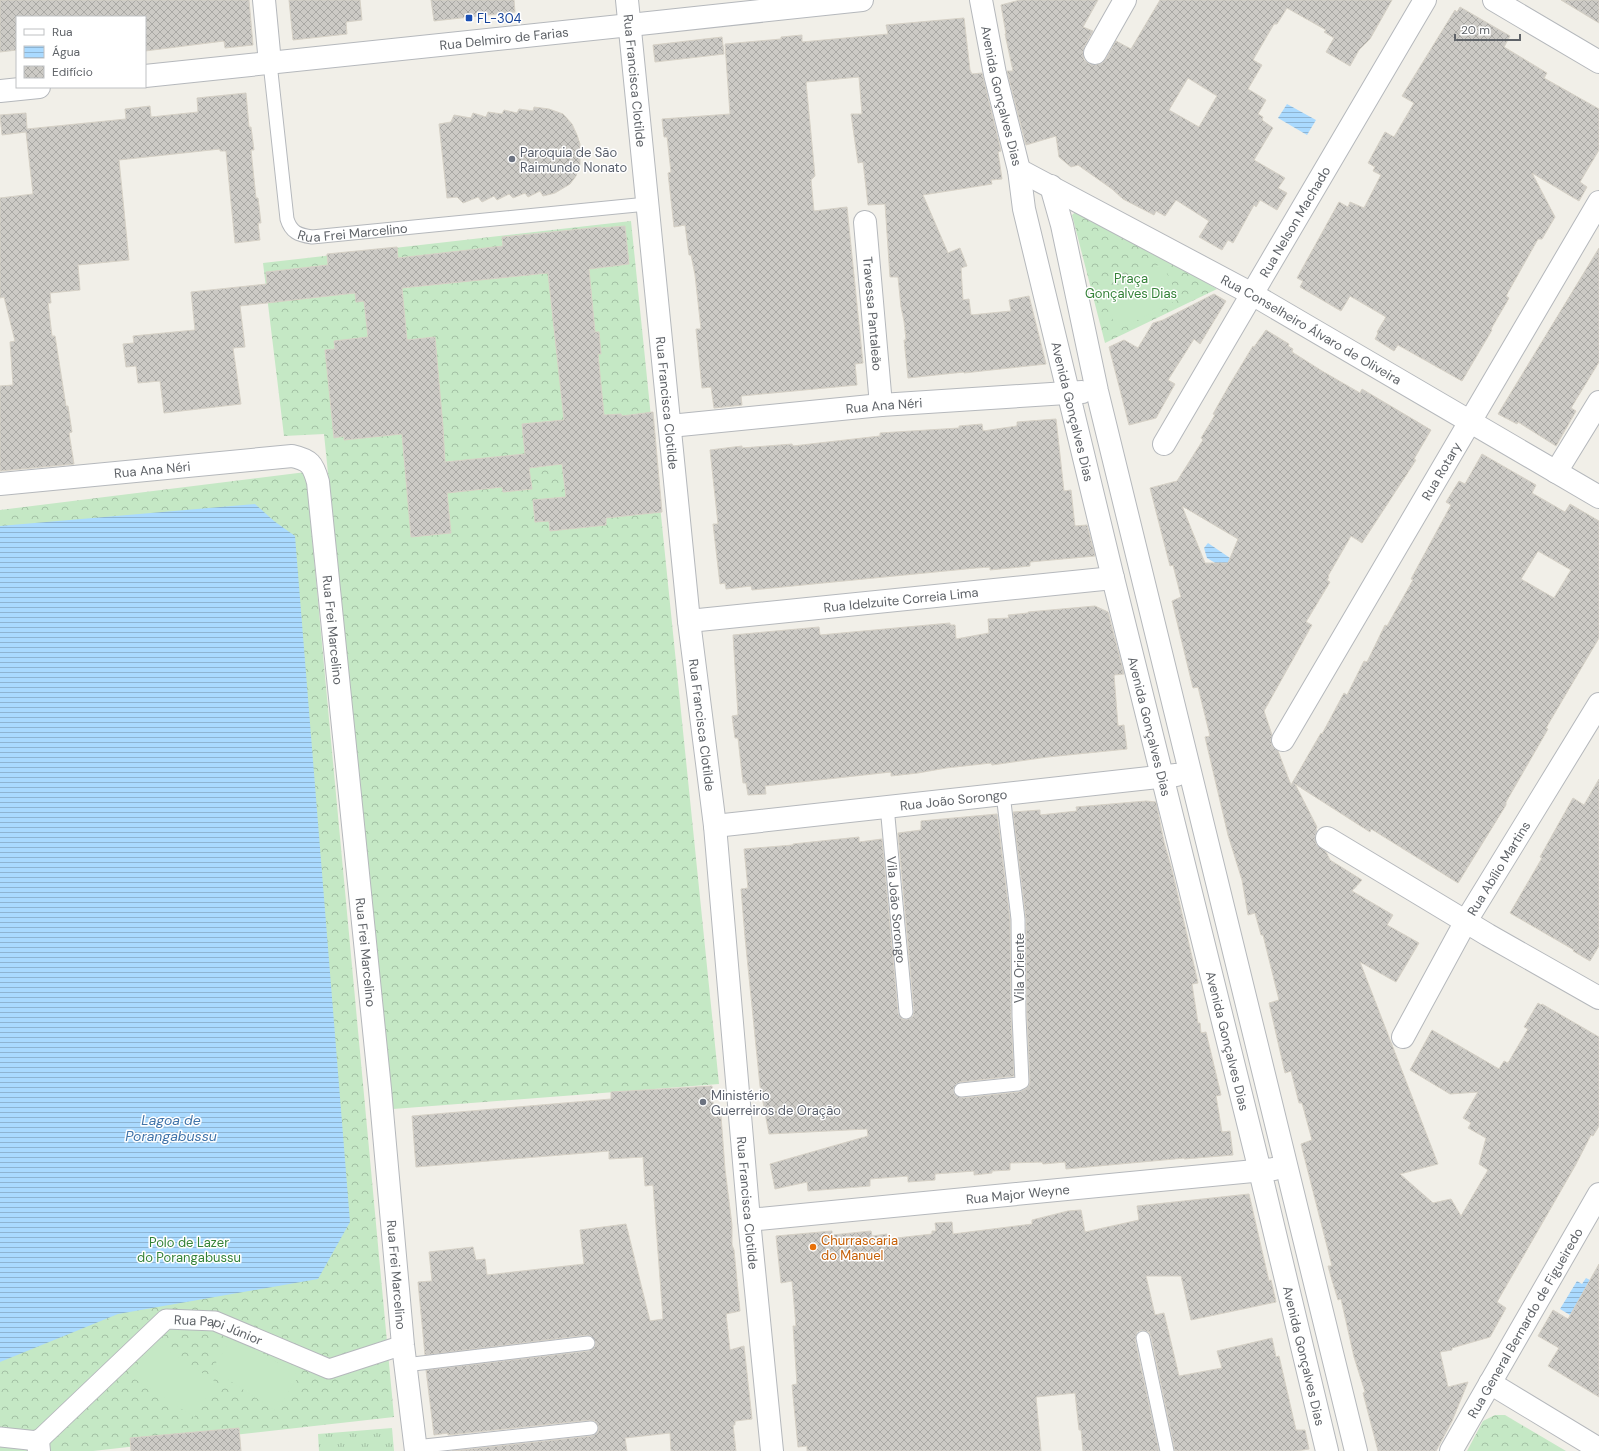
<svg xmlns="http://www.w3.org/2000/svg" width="1599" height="1451" font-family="'DM Sans',sans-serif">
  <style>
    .grass { fill: url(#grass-tufts) }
    .forest { fill: url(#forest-crowns) }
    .pitch { fill: #c5e8c5 }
    .water { fill: url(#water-rules) }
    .building { fill: url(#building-cross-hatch); stroke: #d6d1c6; fill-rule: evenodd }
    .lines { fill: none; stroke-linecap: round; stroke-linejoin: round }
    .service-casing { stroke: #b5b8bc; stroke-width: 15 }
    .pedestrian-casing { stroke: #b5b8bc; stroke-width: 21 }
    .minor-casing { stroke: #b5b8bc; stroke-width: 24 }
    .tertiary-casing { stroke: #b5b8bc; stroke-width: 24 }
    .service { stroke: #fff; stroke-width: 13 }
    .pedestrian { stroke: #fff; stroke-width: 19 }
    .minor { stroke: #fff; stroke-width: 22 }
    .tertiary { stroke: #fff; stroke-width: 22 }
    .transit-dot { fill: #1a4fb4; stroke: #fff; stroke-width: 1.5 }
    .worship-dot { fill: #6b7280; stroke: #fff; stroke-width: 1.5 }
    .food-dot { fill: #e8710a; stroke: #fff; stroke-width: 1.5 }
    .labels { text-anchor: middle; stroke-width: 3; stroke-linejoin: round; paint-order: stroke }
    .transit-label { font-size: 13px; fill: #164399; stroke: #fff; text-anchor: start }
    .street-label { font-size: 13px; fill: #5f6368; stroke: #fff }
    .worship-label { font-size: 13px; fill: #5b616d; stroke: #fff; text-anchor: start }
    .park-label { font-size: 13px; fill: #348238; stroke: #fff }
    .food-label { font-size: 13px; fill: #c56008; stroke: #fff; text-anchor: start }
    .water-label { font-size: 14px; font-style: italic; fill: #4174aa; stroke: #fff }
  </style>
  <defs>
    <pattern id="grass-tufts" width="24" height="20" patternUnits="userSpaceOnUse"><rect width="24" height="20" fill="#c5e8c5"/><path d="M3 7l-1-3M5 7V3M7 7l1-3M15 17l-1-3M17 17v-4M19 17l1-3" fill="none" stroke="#a3c0a4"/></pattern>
    <pattern id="forest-crowns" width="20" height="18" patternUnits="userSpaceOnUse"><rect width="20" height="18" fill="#c5e8c5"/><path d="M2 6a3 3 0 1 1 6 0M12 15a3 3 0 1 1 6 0" fill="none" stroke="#a3c0a4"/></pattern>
    <pattern id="water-rules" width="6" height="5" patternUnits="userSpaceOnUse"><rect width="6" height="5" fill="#aadaff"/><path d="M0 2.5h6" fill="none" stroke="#8eb4d2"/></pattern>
    <pattern id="building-cross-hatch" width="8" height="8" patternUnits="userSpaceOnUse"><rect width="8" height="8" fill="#cccac5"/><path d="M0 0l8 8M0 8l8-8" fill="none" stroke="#a9a8a4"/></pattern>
  </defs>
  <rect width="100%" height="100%" fill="#f1efe8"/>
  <path class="grass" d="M392,1428L394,1451H319L318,1434Z"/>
  <g class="forest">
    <path d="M1080,208L1217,289L1105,343L1072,215Z"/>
    <path d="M631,221L719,1084L393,1109L324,434L284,436L263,263Z"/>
    <path d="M306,472L394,1417L93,1451H0V510Z"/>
    <path d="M1495,1415H1505L1566,1451H1467L1483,1421Z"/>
  </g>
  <g class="pitch">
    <path d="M1162,263L1179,299L1118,330L1100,295Z"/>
    <path d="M234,1335L299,1376L276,1411L212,1369Z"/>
    <path d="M153,1341L216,1382L194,1417L130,1376Z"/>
  </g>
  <g class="water">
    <path d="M1287,104L1316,120L1307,135L1278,118Z"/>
    <path d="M255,504L274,521L295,536L350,1222L318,1279L118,1314L0,1362V526Z"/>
    <path d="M1208,543L1233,560L1227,570L1207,558L1204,548Z"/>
    <path d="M1586,1278L1596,1283L1575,1318L1560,1309L1577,1281L1582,1284Z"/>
  </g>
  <g class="building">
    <path d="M0,0H249L253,45L225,48L224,41L145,51V17H17V50L0,52Z"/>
    <path d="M289,0H360L362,20L346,22L347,34L293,40Z"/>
    <path d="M431,0H514L515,12L434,21Z"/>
    <path d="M1020,0H1098L1083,27L1093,31L1084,47L1083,53L1084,60L1089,64L1095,65L1101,64L1106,59L1116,41L1131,49L1160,0H1392L1370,39L1359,50L1350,66L1326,52L1334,38L1324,32L1326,30L1287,8L1277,24H1274L1253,60L1262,65L1248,89L1266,100L1258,114L1263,117L1262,120L1273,128L1254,160L1285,178L1278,188L1287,193L1277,210L1260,200L1256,207L1254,205L1233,243L1228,240L1222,250L1199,237L1209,221L1176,200L1165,216L1156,211L1154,215L1123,199L1112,189L1078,165L1071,167L1059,157L1056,136L1026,145L1007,71H1013L1005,34H1006L1001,5ZM1188,78L1217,96L1199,127L1169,110Z"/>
    <path d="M1561,0H1599V23Z"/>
    <path d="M1460,7L1510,36L1504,47L1547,73L1544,78L1599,109V150L1580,182L1587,187L1579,201L1532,173L1555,217L1542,239H1538L1506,296L1509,298L1491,329L1492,330L1462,381L1398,345L1394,351L1375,339L1378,333L1377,332L1386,317L1350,296L1341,311L1300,287L1303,281L1297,278L1339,202L1348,207L1350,202L1364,208L1381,175L1373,171L1375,167L1368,163L1385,132L1394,137L1414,103L1402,96L1455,10L1457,12Z"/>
    <path d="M964,18L970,70L972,74L982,73L1001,151L998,152L1002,179L991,180L992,184L923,195L948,253L960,248L967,266L961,268L963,300L969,299L971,315L1011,311L1009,300L1029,296L1046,364L964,373V372L908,378L904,340H906L904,321L901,307L898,277H890L885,204L868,205L863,162L858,163L851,114H862L859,77L806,82L815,176L811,180L814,211L847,207L863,363L855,364L857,385L741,396L742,405L714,408L711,387L702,388L696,329H701L695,275L691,255H689L685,225L674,227L668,173L671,172L667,137H664L662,119L730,114L725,44L781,39V37L802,35V42L888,34L886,25Z"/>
    <path d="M722,37L724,54L655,62L653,45Z"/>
    <path d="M246,93L249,127H251L254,150H251L256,198H258L261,223H258L260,240L235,243L226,151H220V149L119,160L129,260L78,265L80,290L50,293L51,303H48L52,336H55L66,406H68L72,432L69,433L74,464L0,471V386L13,385L10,342L15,341L4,297L0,298V198L33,194L26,132L2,135L0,115L26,113L27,129L126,119L125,109L150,106L151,117L198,112L197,98Z"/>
    <path d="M534,107L549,109L563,114L572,124L577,135L580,144V164L576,176L570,184L555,193L543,196L540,191L528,197L525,193L513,198L509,194L497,200L494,196L482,202L478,197L463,203L457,197L447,198L439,124L451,122L454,115L471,118L473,113L486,117L488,112L502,114L504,110L517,113L519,109L533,111Z"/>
    <path d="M625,226L629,264L589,269L595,332H599L601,354H598L604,415L621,414L622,416L653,412L662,512L606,518V525L550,531L549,521L535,522L533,500L566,497L562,464L529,468L532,489L503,492L502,487L447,493L451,533L411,537L402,434L344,440V436L334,438L325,350L335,349L334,341L368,337L364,301L356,302L355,293L240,306L245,347L233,348L241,404L164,413L160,381L138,383L136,366L126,367L123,344L134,343L133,336L195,330L191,292L267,284L266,272L328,265L327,254L397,247L398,258L503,246L502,237L601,227V228ZM548,273L564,420L522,424L525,454L445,462L443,427L435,337L407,340L402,288Z"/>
    <path d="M1599,248V362L1571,408L1576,411L1556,446L1518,422L1517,424L1498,414Z"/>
    <path d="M1214,294L1226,301L1200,344L1194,339L1168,380L1175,384L1156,418L1129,425L1109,347L1124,340L1138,348L1153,323L1163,320Z"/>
    <path d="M1266,330L1289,344L1288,346L1293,349L1292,352L1322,371L1360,393L1362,389L1431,430L1414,459L1416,460L1362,543L1351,536L1328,576L1329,577L1327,580L1330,582L1306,622L1312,625L1264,711L1272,735L1271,740L1272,746L1278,751L1291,785L1321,733L1322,734L1344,693L1347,695L1364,661L1367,662L1385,625L1387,626L1413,580L1411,579L1451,505L1446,502L1459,481L1465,484L1482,454L1536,485L1532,493L1565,512L1570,504L1599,521V638L1546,728L1548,729L1506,802V805L1458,883L1373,830L1371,829L1370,832L1295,784L1317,827L1316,829L1317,831L1315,837L1316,844L1326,852L1330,860L1362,880L1352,891L1393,915L1387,925L1419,943L1396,982L1360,962L1438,1164L1400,1174L1433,1203L1451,1199L1461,1216L1488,1170L1479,1164L1486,1138L1468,1128L1471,1123L1463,1118L1478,1092L1450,1094L1410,1070L1432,1030L1499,1069L1504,1061L1508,1063L1528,1029L1524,1027L1538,1003L1541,1005L1542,1004L1599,1037V1126L1593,1136L1591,1135L1575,1166L1497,1302L1506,1308L1490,1337L1452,1348V1350L1440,1352L1448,1387L1468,1382L1452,1421L1436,1451H1378L1363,1393L1365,1392L1354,1357L1341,1299L1338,1300L1331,1277L1328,1266H1332L1301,1144L1312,1140L1302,1103H1299L1291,1071L1285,1073L1269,1003L1279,1000L1263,935H1261L1255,913L1248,915L1242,880L1228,835L1205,737L1210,736L1198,687L1193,688L1172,601L1181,597L1173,565L1170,566L1150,488L1177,481L1203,440L1201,438L1215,415L1213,414L1230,384L1253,346L1254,347ZM1182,506L1238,539L1228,563H1205ZM1538,551L1571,570L1554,598L1521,579Z"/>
    <path d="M1056,419L1064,491L1071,490L1075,526L1087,525L1095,556L1030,562V566L990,570V567L976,568L752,590L751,586L726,589L725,583L720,584L713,524H718L710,450L742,446V448L792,444L793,446L880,436V433L959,428V426L982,424L983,431L1017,426V422Z"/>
    <path d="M1095,606L1108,612L1124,674L1114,675L1118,726L1124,725L1127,749L1048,757L992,765L991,763L946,768L918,773L891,776V772L765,786L766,794L748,795L746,783H743L738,738H735L732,716L738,715L733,635L819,627L820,635L950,623V625H955L956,639L989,633L988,619L1009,618L1008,615L1028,613V612Z"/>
    <path d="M1599,779V946L1590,961L1573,951L1574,950L1510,913L1542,858L1540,857L1573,798L1584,805Z"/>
    <path d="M1146,801L1156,802L1164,842L1172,870L1198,983L1192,984L1198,1023H1200L1201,1033L1206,1032L1221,1095L1216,1096L1222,1132L1230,1131L1233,1155L1184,1159L1185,1158L1066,1169L1065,1162L1043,1164L1042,1162L1010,1163V1170L992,1171V1173L974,1175V1171L935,1174V1180L908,1182V1176L870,1179V1186L808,1191L807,1182L775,1189L770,1164L868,1136L867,1129L769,1134L760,1086L745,937L741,889L748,888L744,849L793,845V844L859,837V842L882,839L898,1013L902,1019L907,1020L913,1016L914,1011L898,833L921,830V821L997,814L1010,920L1011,1016L1014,1076L960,1082L956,1084L953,1090L955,1095L962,1098L1019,1092L1026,1089L1029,1086L1030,1082L1027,1016L1026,919L1013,812L1040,810V815L1077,811L1076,807Z"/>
    <path d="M712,1086L714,1117L721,1116L725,1169L732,1225V1245L734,1250L740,1311L726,1314L730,1350L744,1346L752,1419L735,1421V1425H733L736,1451H671L670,1433L625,1438L627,1451H452L592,1436L598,1432L599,1427L595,1421L590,1420L448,1435V1433L434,1435L426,1370L589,1351L595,1346L596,1342L591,1336L587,1335L425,1355L418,1282L432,1281L429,1252L473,1247L476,1260L485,1259L487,1275L584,1264L580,1230L626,1224L650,1321L663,1319L653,1185L645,1186L643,1157L609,1159V1151L416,1167L412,1116L611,1099V1092Z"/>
    <path d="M1249,1194L1269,1281L1271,1280L1276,1302L1191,1320L1181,1276H1146L1155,1315L1164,1313L1179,1376L1222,1368L1217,1351L1272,1338L1276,1357L1279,1356L1296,1430H1305L1309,1449L1296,1451H1175L1151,1336L1149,1332L1142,1330L1137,1332L1135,1340L1159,1451H1083L1081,1430H1079L1075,1393L1036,1397L1041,1451H807V1446L798,1447L792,1385L797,1384L793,1326H796L792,1281L781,1283L776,1236L832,1231V1235L871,1231L872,1236L887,1234L888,1239L932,1234V1231H936L935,1223L952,1222L953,1234L1032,1224V1220L1068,1211L1081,1210L1085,1232L1139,1220L1137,1206Z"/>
    <path d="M1599,1264V1397L1548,1366L1559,1348L1538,1336L1553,1310L1568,1319Z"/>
    <path d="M239,1428L241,1451H131L130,1438Z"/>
  </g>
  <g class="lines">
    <defs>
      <g id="service">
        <path id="s1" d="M270,63L287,219C291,232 298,235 312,237L647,204"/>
        <path id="s2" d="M887,806L906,1012"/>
        <path d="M961,1090L1018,1084L1022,1082L1019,1016L1018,919L1003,794"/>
        <path d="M1143,1338L1167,1451"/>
        <path d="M405,1365L588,1343"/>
        <path d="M415,1447L591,1428"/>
      </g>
      <g id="pedestrian">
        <path id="s3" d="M0,1437L38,1441L166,1319L215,1321L329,1369L403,1345"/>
      </g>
      <g id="minor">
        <path d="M264,0L270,63"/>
        <path id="s4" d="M981,0L995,74L1019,170L1024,209L1113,578L1260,1171L1327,1451"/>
        <path d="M1494,0L1599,62"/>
        <path d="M630,25L862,0"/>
        <path d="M1095,53L1125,0"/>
        <path id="s5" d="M1019,170L1252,294L1599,497"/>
        <path d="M1051,186L1062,225L1097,391L1356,1451"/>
        <path id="s6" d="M865,222L881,405"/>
        <path id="s7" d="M670,426L881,405L1082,392"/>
        <path id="s8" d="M1164,444L1252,294L1425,0"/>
        <path d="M1556,472L1599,402"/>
        <path id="s9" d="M0,484L292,456C310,460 313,464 318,482L380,1089L403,1345L416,1451"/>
        <path id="s10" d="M689,621L1113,578"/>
        <path id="s11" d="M1283,740L1599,202"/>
        <path id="s12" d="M715,826L1176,775"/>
        <path d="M1327,838L1488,935L1599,998"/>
        <path id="s13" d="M1403,1037L1466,921L1599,704"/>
        <path id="s14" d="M749,1220L1274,1169"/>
        <path d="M1490,1383L1599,1449"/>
        <path d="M38,1441L39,1451"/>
      </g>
      <g id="tertiary">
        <path id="s15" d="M627,0L689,621L715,826L749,1220L772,1451"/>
        <path id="s16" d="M145,76L630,25"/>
        <path d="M0,91L39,87"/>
        <path id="s17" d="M1451,1451L1599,1194"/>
      </g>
    </defs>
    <use href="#service" class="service-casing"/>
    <use href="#pedestrian" class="pedestrian-casing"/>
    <use href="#minor" class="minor-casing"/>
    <use href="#tertiary" class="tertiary-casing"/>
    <use href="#service" class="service"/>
    <use href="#pedestrian" class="pedestrian"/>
    <use href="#minor" class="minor"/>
    <use href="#tertiary" class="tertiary"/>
  </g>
  <rect class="transit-dot" x="465" y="14" width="8" height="8" rx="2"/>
  <g class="worship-dot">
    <circle cx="512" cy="159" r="4"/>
    <circle cx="703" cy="1102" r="4"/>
  </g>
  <circle class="food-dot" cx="813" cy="1247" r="4"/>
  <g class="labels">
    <g class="transit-label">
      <text x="477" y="23">FL-304</text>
    </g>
    <g class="street-label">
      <text dy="5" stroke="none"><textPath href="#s16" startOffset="361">Rua Delmiro de Farias</textPath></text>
      <text dy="5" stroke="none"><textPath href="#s15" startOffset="81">Rua Francisca Clotilde</textPath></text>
      <text dy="5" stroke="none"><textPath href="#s4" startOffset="98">Avenida Gonçalves Dias</textPath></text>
      <text dy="5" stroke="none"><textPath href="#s8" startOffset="258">Rua Nelson Machado</textPath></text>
      <text dy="5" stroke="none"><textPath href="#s1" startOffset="231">Rua Frei Marcelino</textPath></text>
      <text dy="5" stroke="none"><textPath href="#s6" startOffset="92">Travessa Pantaleão</textPath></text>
      <text dy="5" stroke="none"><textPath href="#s5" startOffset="333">Rua Conselheiro Álvaro de Oliveira</textPath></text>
      <text dy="5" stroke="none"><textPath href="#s15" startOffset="405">Rua Francisca Clotilde</textPath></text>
      <text dy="5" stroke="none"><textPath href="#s7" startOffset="215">Rua Ana Néri</textPath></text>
      <text dy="5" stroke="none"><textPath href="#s4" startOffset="422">Avenida Gonçalves Dias</textPath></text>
      <text dy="5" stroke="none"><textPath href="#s9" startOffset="153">Rua Ana Néri</textPath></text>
      <text dy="5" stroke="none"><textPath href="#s11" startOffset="312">Rua Rotary</textPath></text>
      <text dy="5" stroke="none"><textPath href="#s10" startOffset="213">Rua Idelzuite Correia Lima</textPath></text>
      <text dy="5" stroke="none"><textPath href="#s9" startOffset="482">Rua Frei Marcelino</textPath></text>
      <text dy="5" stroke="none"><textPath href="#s15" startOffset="729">Rua Francisca Clotilde</textPath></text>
      <text dy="5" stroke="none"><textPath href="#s4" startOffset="746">Avenida Gonçalves Dias</textPath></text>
      <text dy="5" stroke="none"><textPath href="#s12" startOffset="240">Rua João Sorongo</textPath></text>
      <text dy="5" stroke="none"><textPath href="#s13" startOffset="194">Rua Abílio Martins</textPath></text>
      <text dy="5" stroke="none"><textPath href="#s2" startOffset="104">Vila João Sorongo</textPath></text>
      <text dy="5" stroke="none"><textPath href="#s9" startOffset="806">Rua Frei Marcelino</textPath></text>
      <text transform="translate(1019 968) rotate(-90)" y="5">Vila Oriente</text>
      <text dy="5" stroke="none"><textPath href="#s4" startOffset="1070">Avenida Gonçalves Dias</textPath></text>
      <text dy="5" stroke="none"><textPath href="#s14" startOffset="270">Rua Major Weyne</textPath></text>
      <text dy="5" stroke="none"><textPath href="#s15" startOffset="1209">Rua Francisca Clotilde</textPath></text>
      <text dy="5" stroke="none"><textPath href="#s9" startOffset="1130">Rua Frei Marcelino</textPath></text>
      <text dy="5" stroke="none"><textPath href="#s17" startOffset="148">Rua General Bernardo de Figueiredo</textPath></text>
      <text dy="5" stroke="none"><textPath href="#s3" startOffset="269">Rua Papi Júnior</textPath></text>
      <text dy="5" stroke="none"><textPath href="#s4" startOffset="1394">Avenida Gonçalves Dias</textPath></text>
    </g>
    <g class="worship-label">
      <text x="520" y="157">Paroquia de São<tspan x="520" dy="15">Raimundo Nonato</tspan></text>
      <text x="711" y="1100">Ministério<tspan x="711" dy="15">Guerreiros de Oração</tspan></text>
    </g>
    <g class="park-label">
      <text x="1131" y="283">Praça<tspan x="1131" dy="15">Gonçalves Dias</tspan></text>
      <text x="189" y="1247">Polo de Lazer<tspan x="189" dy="15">do Porangabussu</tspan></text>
    </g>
    <g class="food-label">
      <text x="821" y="1245">Churrascaria<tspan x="821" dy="15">do Manuel</tspan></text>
    </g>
    <g class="water-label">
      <text x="171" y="1125">Lagoa de<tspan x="171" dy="16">Porangabussu</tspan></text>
    </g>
  </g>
  <rect x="16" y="16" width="130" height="72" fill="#ffffff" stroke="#bfc1c3"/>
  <rect x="24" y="29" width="20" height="6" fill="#ffffff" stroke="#bfc1c3"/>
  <text x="52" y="36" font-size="12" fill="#5f6368">Rua</text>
  <rect x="24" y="46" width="20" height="12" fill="url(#water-rules)" stroke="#bfc1c3"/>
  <text x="52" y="56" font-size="12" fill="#5f6368">Água</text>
  <rect x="24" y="66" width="20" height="12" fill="url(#building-cross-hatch)" stroke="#bfc1c3"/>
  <text x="52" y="76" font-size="12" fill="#5f6368">Edifício</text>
  <path d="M1455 34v6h65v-6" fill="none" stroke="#5f6368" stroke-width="2"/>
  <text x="1461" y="34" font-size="12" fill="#5f6368" stroke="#ffffff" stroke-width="3" paint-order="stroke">20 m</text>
</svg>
